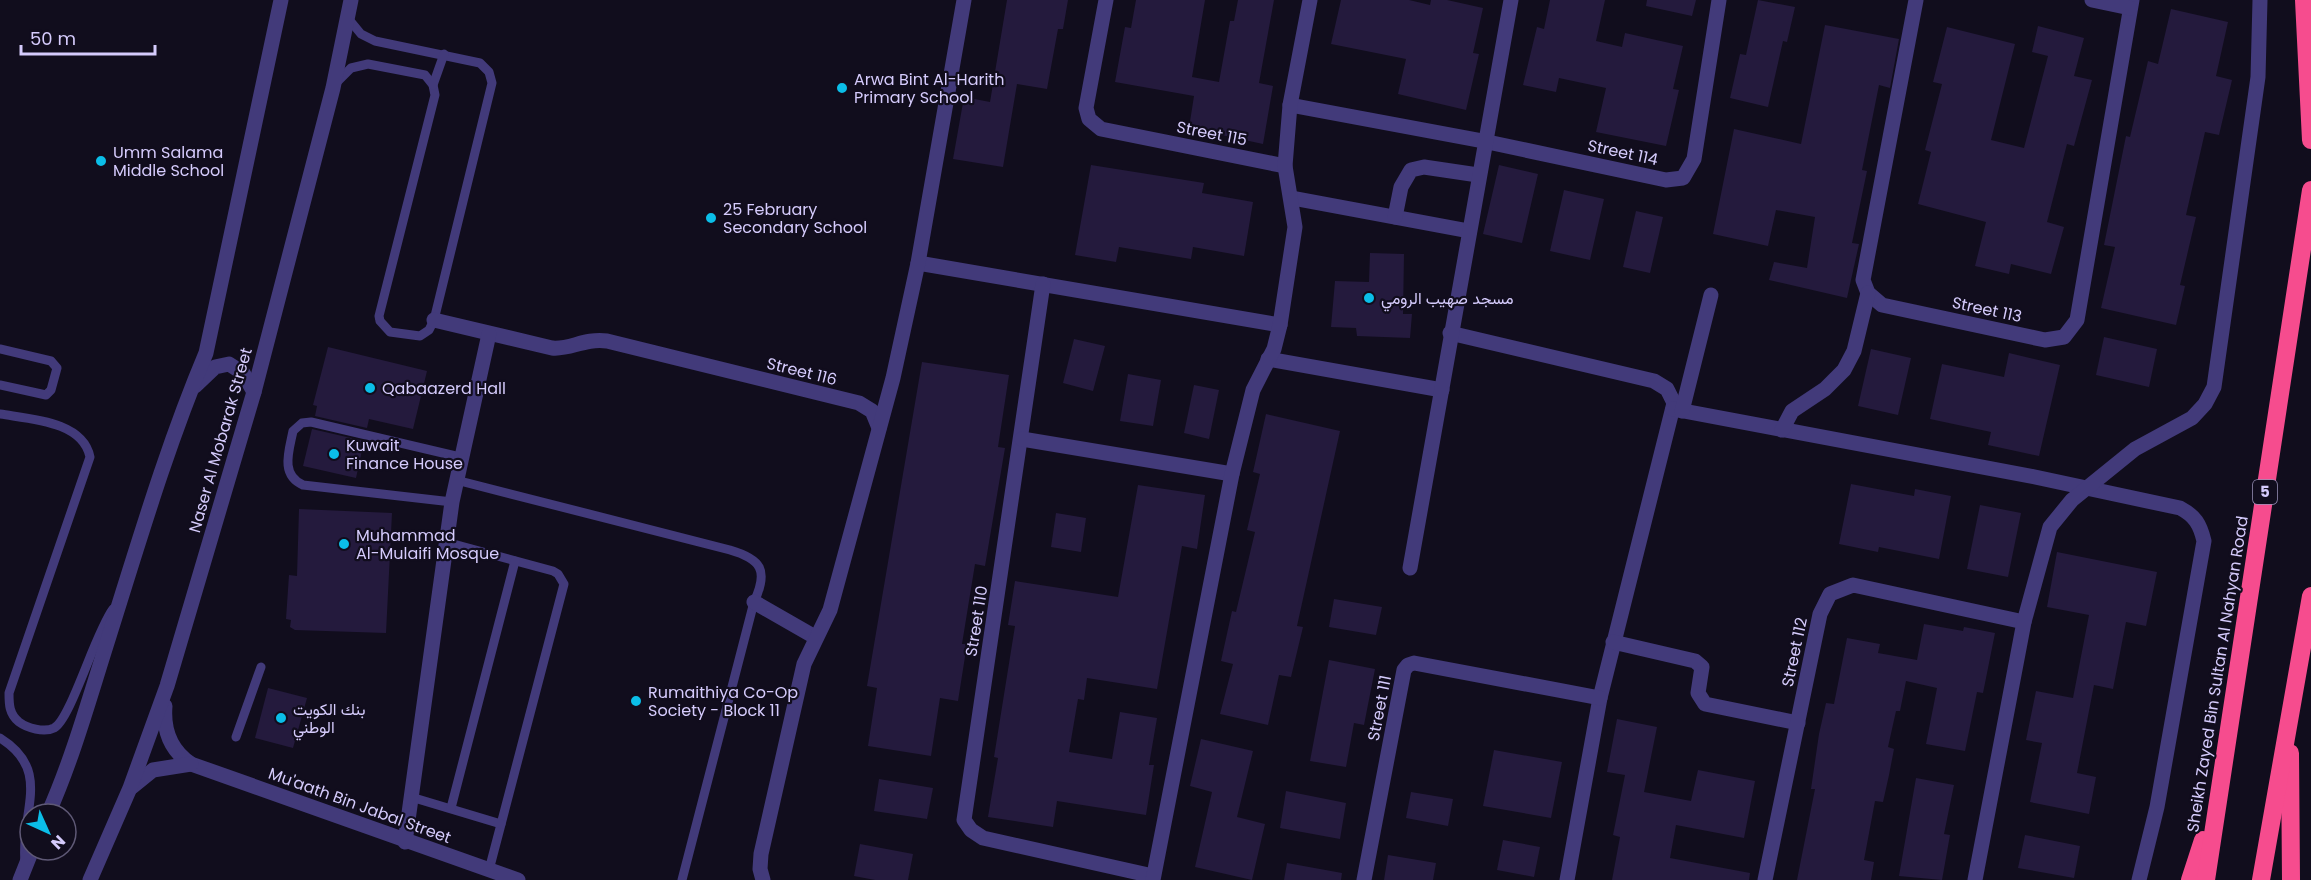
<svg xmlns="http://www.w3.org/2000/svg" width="2311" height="880" font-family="Poppins,Vazirmatn,sans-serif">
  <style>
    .building { fill: #241a3d }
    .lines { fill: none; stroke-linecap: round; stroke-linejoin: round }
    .service { stroke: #423a7a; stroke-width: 9 }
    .minor { stroke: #423a7a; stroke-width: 15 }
    .tertiary { stroke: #423a7a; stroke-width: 15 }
    .motorway { stroke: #f64c8e; stroke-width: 18 }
    .poi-dot { fill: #0bbee8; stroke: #110d1d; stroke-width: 2 }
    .labels { text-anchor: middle; stroke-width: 4.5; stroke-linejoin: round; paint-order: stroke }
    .shield { fill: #110d1d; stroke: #9a92b9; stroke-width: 1.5 }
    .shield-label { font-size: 15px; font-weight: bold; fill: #d5cbfc }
    .poi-label { font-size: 16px; fill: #d5cbfc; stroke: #110d1d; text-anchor: start }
    .street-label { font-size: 16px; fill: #d5cbfc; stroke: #110d1d }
  </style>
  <rect width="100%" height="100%" fill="#110d1d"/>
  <g class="building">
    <path d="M1007,0H1068L1063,29H1058L1047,89L1017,84L1003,167L953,159L964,97L990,102Z"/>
    <path d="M1136,0H1205L1192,77L1219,82L1230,21H1234L1238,0H1274L1259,83L1273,86L1263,144L1189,128L1194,96L1115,82L1125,27L1131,28Z"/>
    <path d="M1341,0H1409L1430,5L1431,0H1447L1483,8L1473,53L1479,54L1466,110L1398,94L1406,59L1331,44Z"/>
    <path d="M1550,0H1605L1596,41L1622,47L1625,33L1683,46L1673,89L1679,90L1666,146L1596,132L1606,88L1559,78L1556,92L1523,85L1537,27L1544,29Z"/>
    <path d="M1647,0H1696L1692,16L1646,6Z"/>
    <path d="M1758,0L1795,7L1787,42L1783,41L1768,107L1730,98L1740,54L1746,55Z"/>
    <path d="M2171,9L2228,22L2216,76L2232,80L2219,135L2205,132L2186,215L2196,217L2180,285L2185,286L2176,325L2101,308L2115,247L2104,245L2126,136L2130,137L2148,61L2158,64Z"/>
    <path d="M1825,25L1899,39L1890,88L1879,85L1862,170L1867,171L1852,243L1859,244L1847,298L1769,280L1774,262L1807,268L1815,217L1776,210L1768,246L1713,234L1734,129L1801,144Z"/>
    <path d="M2038,26L2084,38L2074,76L2092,80L2074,146L2067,144L2047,222L2064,227L2051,274L2011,264L2009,274L1975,266L1986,222L1918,204L1931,152L1925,150L1942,84L1933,82L1947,27L2015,44L1991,140L2024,148L2048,56L2032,52Z"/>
    <path d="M1091,165L1204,183L1202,193L1253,202L1244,256L1193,247L1191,259L1119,247L1116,262L1075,255Z"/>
    <path d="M1499,165L1538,174L1522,243L1483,234Z"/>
    <path d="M1564,190L1604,199L1590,260L1550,251Z"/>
    <path d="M1636,211L1663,217L1650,273L1623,267Z"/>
    <path d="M1370,253L1404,254L1403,314H1412L1410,338L1357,336L1356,328L1331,327L1335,281L1369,282Z"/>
    <path d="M2104,337L2157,349L2149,387L2096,375Z"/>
    <path d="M1074,339L1105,346L1093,391L1063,383Z"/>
    <path d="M328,347L427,371L413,429L369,419L367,428L315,416L317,406L313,405Z"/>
    <path d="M1871,349L1911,358L1898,415L1858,406Z"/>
    <path d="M2009,353L2060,365L2039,456L1988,445L1991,432L1930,419L1942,364L2004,377Z"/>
    <path d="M922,362L1009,375L998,447L1005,448L985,566L975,564L962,644H967L958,701L940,698L931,756L868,746L877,688L867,686Z"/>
    <path d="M1128,374L1161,380L1153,426L1120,421Z"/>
    <path d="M1194,385L1219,390L1209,439L1184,433Z"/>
    <path d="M1266,414L1340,431L1297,626L1303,627L1291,677L1279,675L1268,725L1220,714L1233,664L1221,661L1232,611L1236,612L1255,532L1247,530L1260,474L1253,472Z"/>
    <path d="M312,429L364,441L356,478L303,466Z"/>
    <path d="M1851,484L1914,496L1915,489L1951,496L1939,559L1879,547L1878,552L1839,544Z"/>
    <path d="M1138,485L1205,495L1197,549L1182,546L1157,689L1087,678L1084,700L1078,699L1069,752L1112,759L1120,712L1157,718L1149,765H1154L1146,815L1057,801L1053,827L988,817L998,758L994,757L1015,626L1008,625L1015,581L1118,597Z"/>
    <path d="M1980,505L2021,513L2008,577L1967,569Z"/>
    <path d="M299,509L392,513L386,633L295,630L290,627L291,620L286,619L289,575L297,576Z"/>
    <path d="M1056,513L1086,518L1081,552L1051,547Z"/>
    <path d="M2057,552L2157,572L2146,626L2126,622L2113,689L2094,685L2077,773L2096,777L2089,814L2030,802L2042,743L2026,740L2036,691L2073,698L2089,615L2047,607Z"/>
    <path d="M1334,599L1382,607L1376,635L1329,627Z"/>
    <path d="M1924,624L1963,631L1964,627L1995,633L1983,693L1977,692L1965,751L1926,744L1937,688L1906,681L1900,711H1896L1888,747L1894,749L1889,775L1883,802L1875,801L1864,860L1874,862L1871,880H1797L1815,789H1811L1819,734L1826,703L1834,704L1847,638L1880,644L1878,653L1917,660Z"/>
    <path d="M1329,660L1375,669L1364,725L1354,723L1346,767L1310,761Z"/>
    <path d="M268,688L307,698L293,748L255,738Z"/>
    <path d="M1617,719L1657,727L1644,792L1691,801L1698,770L1755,781L1744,838L1676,825L1670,858L1750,873L1749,880H1612L1620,837L1613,835L1625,775L1607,772Z"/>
    <path d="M1201,739L1253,751L1237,817L1265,824L1252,880L1195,867L1212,792L1190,786Z"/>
    <path d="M1494,750L1562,762L1551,818L1483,806Z"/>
    <path d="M1916,778L1954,785L1944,834L1950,835L1942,880L1899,876Z"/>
    <path d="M879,779L933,788L927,819L874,811Z"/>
    <path d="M1286,791L1346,803L1340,839L1280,828Z"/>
    <path d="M1411,792L1453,799L1448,826L1406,818Z"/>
    <path d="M2025,835L2080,846L2074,878L2018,868Z"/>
    <path d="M1503,840L1540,847L1534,877L1497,870Z"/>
    <path d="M860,844L913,854L908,880H875L854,876Z"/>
    <path d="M1388,855L1436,863L1433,880H1384Z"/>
    <path d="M1287,863L1342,873L1341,880H1284Z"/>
  </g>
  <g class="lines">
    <g class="service">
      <path d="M336,83L351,68L368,64L425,75L433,85L435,95L379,316L380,321L390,332L420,336L429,330L434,320L492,83L489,72L480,63L375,41L361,34L347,17"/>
      <path d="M433,85L444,54"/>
      <path d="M0,349L51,361L57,368L51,390L46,395L0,385"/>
      <path d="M0,414C30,419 83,421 90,457L9,693C9,704 9,714 19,722C27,728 44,733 54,728C71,719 95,633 113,609"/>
      <path d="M456,480L730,550C761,559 769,570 754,602L682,880"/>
      <path d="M452,502L303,485C280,475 289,451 293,431L302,423L311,422L460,457"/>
      <path d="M446,542L553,571L558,574L564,584L489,870"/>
      <path d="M236,737L261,667"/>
      <path d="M0,738C53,771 20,811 25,862"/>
      <path d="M411,797L501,824"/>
      <path d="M451,808L515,561"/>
    </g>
    <g class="minor">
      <path d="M1106,0L1086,108L1089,119L1101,129L1285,166"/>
      <path d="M1916,0L1863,280L1868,293L1882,305L2045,340L2064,337L2077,320L2132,0"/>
      <path d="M2092,0L2130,8"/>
      <path d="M1290,105L1483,141L1666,180L1683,178L1694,159L1719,0"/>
      <path d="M1292,198L1469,231"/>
      <path d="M1395,217L1401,187L1411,170L1424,167L1478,175"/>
      <path d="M918,263L1280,325"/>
      <path d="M1043,284L964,820L971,830L983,838L1153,876"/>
      <path d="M434,320L552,348C570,350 584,338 607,341L859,403L872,411L879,428"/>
      <path d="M1450,333L1654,381L1667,389L1674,403L1600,698L1567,880"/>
      <path d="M1268,359L1442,390"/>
      <path d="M1673,409L2035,477L2180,508C2195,516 2200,524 2204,541L2157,807L2139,880"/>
      <path d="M1682,411L1711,295"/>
      <path d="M1782,430L1792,411L1825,389L1844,370L1854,351L1868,293"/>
      <path d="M1022,439L1232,474"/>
      <path d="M1410,568L1511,0"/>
      <path d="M754,602L815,637"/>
      <path d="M1613,642L1695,661L1702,667L1698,693L1705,704L1798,723"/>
      <path d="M405,842L452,502L489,334"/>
      <path d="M763,880L760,869L761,854L804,664L830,610L893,378L918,263L964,0"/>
      <path d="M1153,880L1232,474L1253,390L1274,349L1280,325L1295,227L1285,166L1290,105L1310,0"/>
      <path d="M1364,880L1404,670L1408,665L1414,663L1600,698"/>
      <path d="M1765,880L1820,614L1830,594L1853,585L2024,622"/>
      <path d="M1975,880L2024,622L2050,527L2072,500L2135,449L2192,418L2205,404L2214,387L2258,77L2260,0"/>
    </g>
    <g class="tertiary">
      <path d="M195,386L215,367L229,364L243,373L254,392"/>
      <path d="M165,706C163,730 170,750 191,764L518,880"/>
      <path d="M132,787L153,770L191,764"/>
      <path d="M48,814C72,760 88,703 106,646C137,548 166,448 206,353L281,0"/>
      <path d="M20,880L32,850"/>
      <path d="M90,880L130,788L167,686L254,392L333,88L351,0"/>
    </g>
    <g class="motorway">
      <path d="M2304,0L2311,140"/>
      <path d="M2290,753L2291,880"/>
      <path d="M2190,880L2203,840"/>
      <path d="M2206,880L2311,190"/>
      <path d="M2261,880L2311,596"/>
    </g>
  </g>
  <g class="poi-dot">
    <circle cx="842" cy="88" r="6"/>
    <circle cx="101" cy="161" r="6"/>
    <circle cx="711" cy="218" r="6"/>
    <circle cx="1369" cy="298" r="6"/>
    <circle cx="370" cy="388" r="6"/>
    <circle cx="334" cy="454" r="6"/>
    <circle cx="344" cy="544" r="6"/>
    <circle cx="636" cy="701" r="6"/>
    <circle cx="281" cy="718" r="6"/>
  </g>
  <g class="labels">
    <rect class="shield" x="2253" y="480" width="24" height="24" rx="4.5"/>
    <g class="shield-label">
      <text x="2265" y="497">5</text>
    </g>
    <g class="poi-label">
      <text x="854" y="85">Arwa Bint Al-Harith<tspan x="854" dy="18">Primary School</tspan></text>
      <text x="113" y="158">Umm Salama<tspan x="113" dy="18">Middle School</tspan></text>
      <text x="723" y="215">25 February<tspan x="723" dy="18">Secondary School</tspan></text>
      <text x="1381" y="304">مسجد صهيب الرومي</text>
      <text x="382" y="394">Qabaazerd Hall</text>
      <text x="346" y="451">Kuwait<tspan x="346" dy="18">Finance House</tspan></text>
      <text x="356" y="541">Muhammad<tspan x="356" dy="18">Al-Mulaifi Mosque</tspan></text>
      <text x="648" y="698">Rumaithiya Co-Op<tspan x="648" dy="18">Society - Block 11</tspan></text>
      <text x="293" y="715">بنك الكويت<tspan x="293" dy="18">الوطني</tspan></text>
    </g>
    <g class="street-label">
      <text transform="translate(1212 133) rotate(11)" y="6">Street 115</text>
      <text transform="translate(1623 152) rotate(12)" y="6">Street 114</text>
      <text transform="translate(1987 309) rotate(12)" y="6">Street 113</text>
      <text transform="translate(802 371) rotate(14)" y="6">Street 116</text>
      <text transform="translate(220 440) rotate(-74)" y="6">Naser Al Mobarak Street</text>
      <text transform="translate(976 621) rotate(-81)" y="6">Street 110</text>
      <text transform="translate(1794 652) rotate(-78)" y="6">Street 112</text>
      <text transform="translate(2217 674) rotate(-81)" y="6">Sheikh Zayed Bin Sultan Al Nahyan Road</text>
      <text transform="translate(1379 708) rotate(-79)" y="6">Street 111</text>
      <text transform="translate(360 805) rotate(20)" y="6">Mu'aath Bin Jabal Street</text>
    </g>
  </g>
  <g transform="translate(48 832) rotate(135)"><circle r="28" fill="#110d1d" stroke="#5f5976" stroke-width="1.5"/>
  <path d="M0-4.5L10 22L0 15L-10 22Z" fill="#0bbee8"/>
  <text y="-9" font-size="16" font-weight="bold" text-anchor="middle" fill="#d5cbfc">N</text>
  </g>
  <path d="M21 45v9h134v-9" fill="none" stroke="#d5cbfc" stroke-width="3"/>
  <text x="30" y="45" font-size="18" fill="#d5cbfc" stroke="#110d1d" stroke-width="4.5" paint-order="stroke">50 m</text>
</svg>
